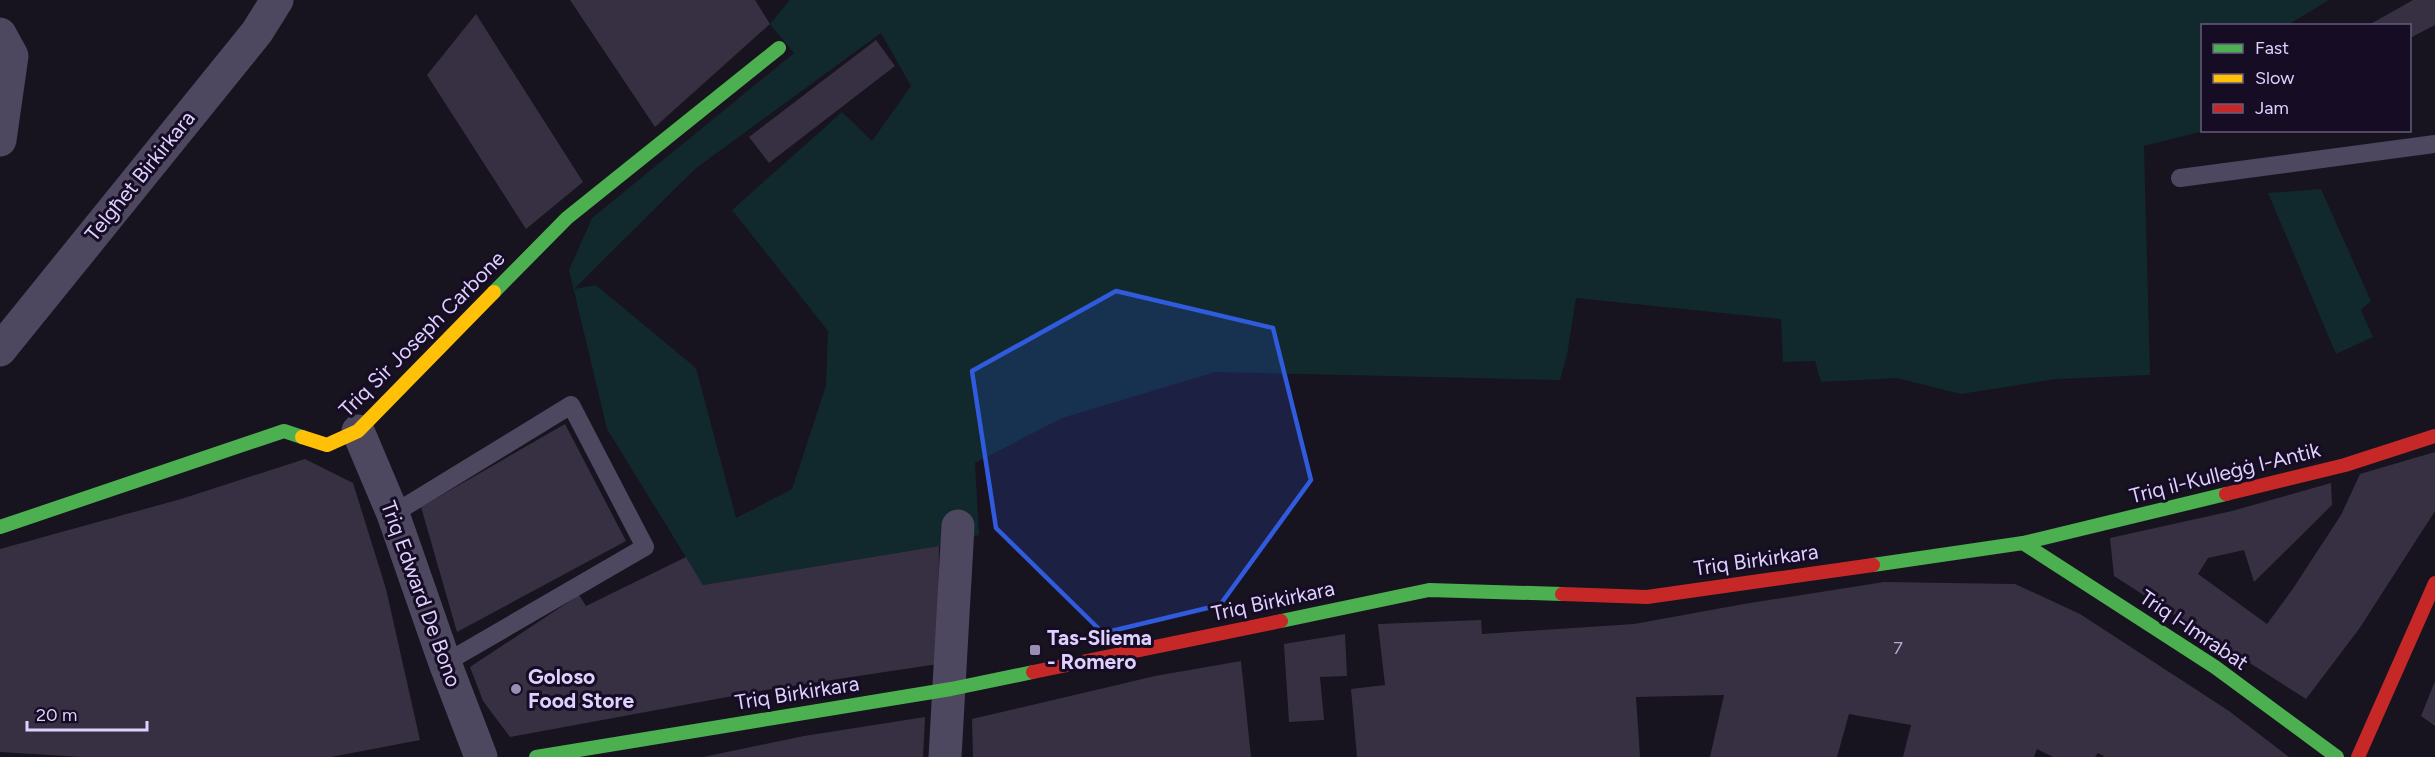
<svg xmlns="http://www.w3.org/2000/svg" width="2435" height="757" font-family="Figtree,sans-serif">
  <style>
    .green { fill: #11282d; fill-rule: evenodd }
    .building { fill: #373042 }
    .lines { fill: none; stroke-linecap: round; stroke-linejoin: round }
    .lane { stroke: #4d4760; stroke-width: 18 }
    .street { stroke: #4d4760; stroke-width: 33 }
    .fast { stroke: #4caf50; stroke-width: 14 }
    .slow { stroke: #ffc107; stroke-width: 14 }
    .jam { stroke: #c62828; stroke-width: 14 }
    .marked { fill: #305bdc; fill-opacity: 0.2; stroke: #305bdc; stroke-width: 4.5; stroke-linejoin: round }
    .poi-dot { fill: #998eb1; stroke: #160d25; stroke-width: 2 }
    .labels { text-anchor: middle; stroke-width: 6; stroke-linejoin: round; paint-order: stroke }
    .number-label { font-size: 18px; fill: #b5a9d0 }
    .street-label { font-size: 21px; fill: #dfd1ff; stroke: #160d25 }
    .poi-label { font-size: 21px; font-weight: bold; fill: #dfd1ff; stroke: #160d25; text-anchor: start }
  </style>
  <rect width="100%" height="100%" fill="#17131f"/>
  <g class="green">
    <path d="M790,0H2329L2288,25L2202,26L2204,131L2144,146L2150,375L2056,379L1961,394L1897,378L1821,382L1815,361L1783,362L1781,319L1576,298L1567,355L1560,380L1215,372L1062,418L975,463L979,535L939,546L703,585L607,429L569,270L592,218L794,53L770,24ZM881,33L911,86L872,141L842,112L732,210L828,331L826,386L792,489L736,518L696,368L596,285L574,289L695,169Z"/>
    <path d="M2321,189L2371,301L2361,310L2373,337L2336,354L2268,193Z"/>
  </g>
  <g class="building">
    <path d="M570,0H755L770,24L655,127Z"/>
    <path d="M2413,0H2435V25L2410,38V26H2367Z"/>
    <path d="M476,14L583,182L526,229L427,75Z"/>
    <path d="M876,40L895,66L769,163L749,137Z"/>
    <path d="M565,424L626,541L457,632L421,507Z"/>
    <path d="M2435,452V511L2359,629L2306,699L2114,576L2110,538L2232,511L2331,483L2332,505L2254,582L2244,550L2208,558L2198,574L2267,624L2292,590L2341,515L2360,474Z"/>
    <path d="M305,459L353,483L386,589L420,740L331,757H82L0,752V549L181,499Z"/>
    <path d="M939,546L938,664L765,690L510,737L483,701L470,667L579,595L586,606L686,557L703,585Z"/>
    <path d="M1884,582L2015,584L2080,614L2229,711L2289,757H2105L2098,753L2095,757H2053L2037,749L2034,757H1903L1911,725L1849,714L1837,757H1710L1724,695L1636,697L1640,757H1357L1351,689L1385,685L1378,624L1481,620L1482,634L1634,624L1744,604Z"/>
    <path d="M1345,634L1347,676L1320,677L1324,720L1289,722L1284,644Z"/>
    <path d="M1241,661L1251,757H973L972,719L1155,676Z"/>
    <path d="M2435,681V726L2421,716Z"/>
    <path d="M925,717L923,757H703L804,736Z"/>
  </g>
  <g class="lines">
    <g class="lane">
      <path d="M2180,178L2435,144"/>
      <path d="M393,514L571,405L645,547L445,663"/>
    </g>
    <g class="street">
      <path d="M0,34L12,56L0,140"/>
      <path d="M0,350L257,32L277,0"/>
      <path d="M358,431L393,514L445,663L481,757"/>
      <path d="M945,757L958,526"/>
    </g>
    <g class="fast">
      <path d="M494,292L567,218L779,48"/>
      <path d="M0,527L284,431L302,437"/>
      <path d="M2023,543L2215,667L2337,757"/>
      <path d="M1873,565L2023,543L2226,494"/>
      <path d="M1281,621L1429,590L1562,594"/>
      <path d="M536,757L951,689L1033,672"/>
    </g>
    <path class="slow" d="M302,437L327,445L358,431L494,292"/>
    <g class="jam">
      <path d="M2226,494L2345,465L2435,436"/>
      <path d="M1562,594L1647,597L1873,565"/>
      <path d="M1033,672L1281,621"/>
      <path d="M2358,757L2435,583"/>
    </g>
  </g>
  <path class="marked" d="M1116,291L1273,328L1311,480L1220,605L1103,633L996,528L972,371Z"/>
  <g class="poi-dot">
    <rect x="1029" y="644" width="12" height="12" rx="3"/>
    <circle cx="516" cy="689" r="6"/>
  </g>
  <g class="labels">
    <g class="number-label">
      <text x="1898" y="654">7</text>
    </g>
    <g class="street-label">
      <text transform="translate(140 176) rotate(-51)" y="7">Telgħet Birkirkara</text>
      <text transform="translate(422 334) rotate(-45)" y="7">Triq Sir Joseph Carbone</text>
      <text transform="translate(2225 473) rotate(-14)" y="7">Triq il-Kulleġġ l-Antik</text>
      <text transform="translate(1756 560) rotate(-8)" y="7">Triq Birkirkara</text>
      <text transform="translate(421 594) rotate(70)" y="7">Triq Edward De Bono</text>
      <text transform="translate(1273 601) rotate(-12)" y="7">Triq Birkirkara</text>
      <text transform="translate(2194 630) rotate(34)" y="7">Triq l-Imrabat</text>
      <text transform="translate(797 693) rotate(-9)" y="7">Triq Birkirkara</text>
    </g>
    <g class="poi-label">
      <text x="1047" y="645">Tas-Sliema<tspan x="1047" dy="24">- Romero</tspan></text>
      <text x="528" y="684">Goloso<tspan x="528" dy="24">Food Store</tspan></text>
    </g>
  </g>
  <rect x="2201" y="24" width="210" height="108" fill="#160d25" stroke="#665b7c" stroke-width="1.5"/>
  <rect x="2213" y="44" width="30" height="9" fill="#4caf50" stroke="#665b7c" stroke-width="1.5"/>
  <text x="2255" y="54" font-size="18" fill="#dfd1ff">Fast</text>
  <rect x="2213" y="74" width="30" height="9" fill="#ffc107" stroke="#665b7c" stroke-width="1.5"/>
  <text x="2255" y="84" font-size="18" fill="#dfd1ff">Slow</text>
  <rect x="2213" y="104" width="30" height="9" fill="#c62828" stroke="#665b7c" stroke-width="1.5"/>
  <text x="2255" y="114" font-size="18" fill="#dfd1ff">Jam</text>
  <path d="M27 721v9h120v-9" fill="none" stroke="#dfd1ff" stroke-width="3"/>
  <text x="36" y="721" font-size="18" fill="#dfd1ff" stroke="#160d25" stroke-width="4.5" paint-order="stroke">20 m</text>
</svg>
